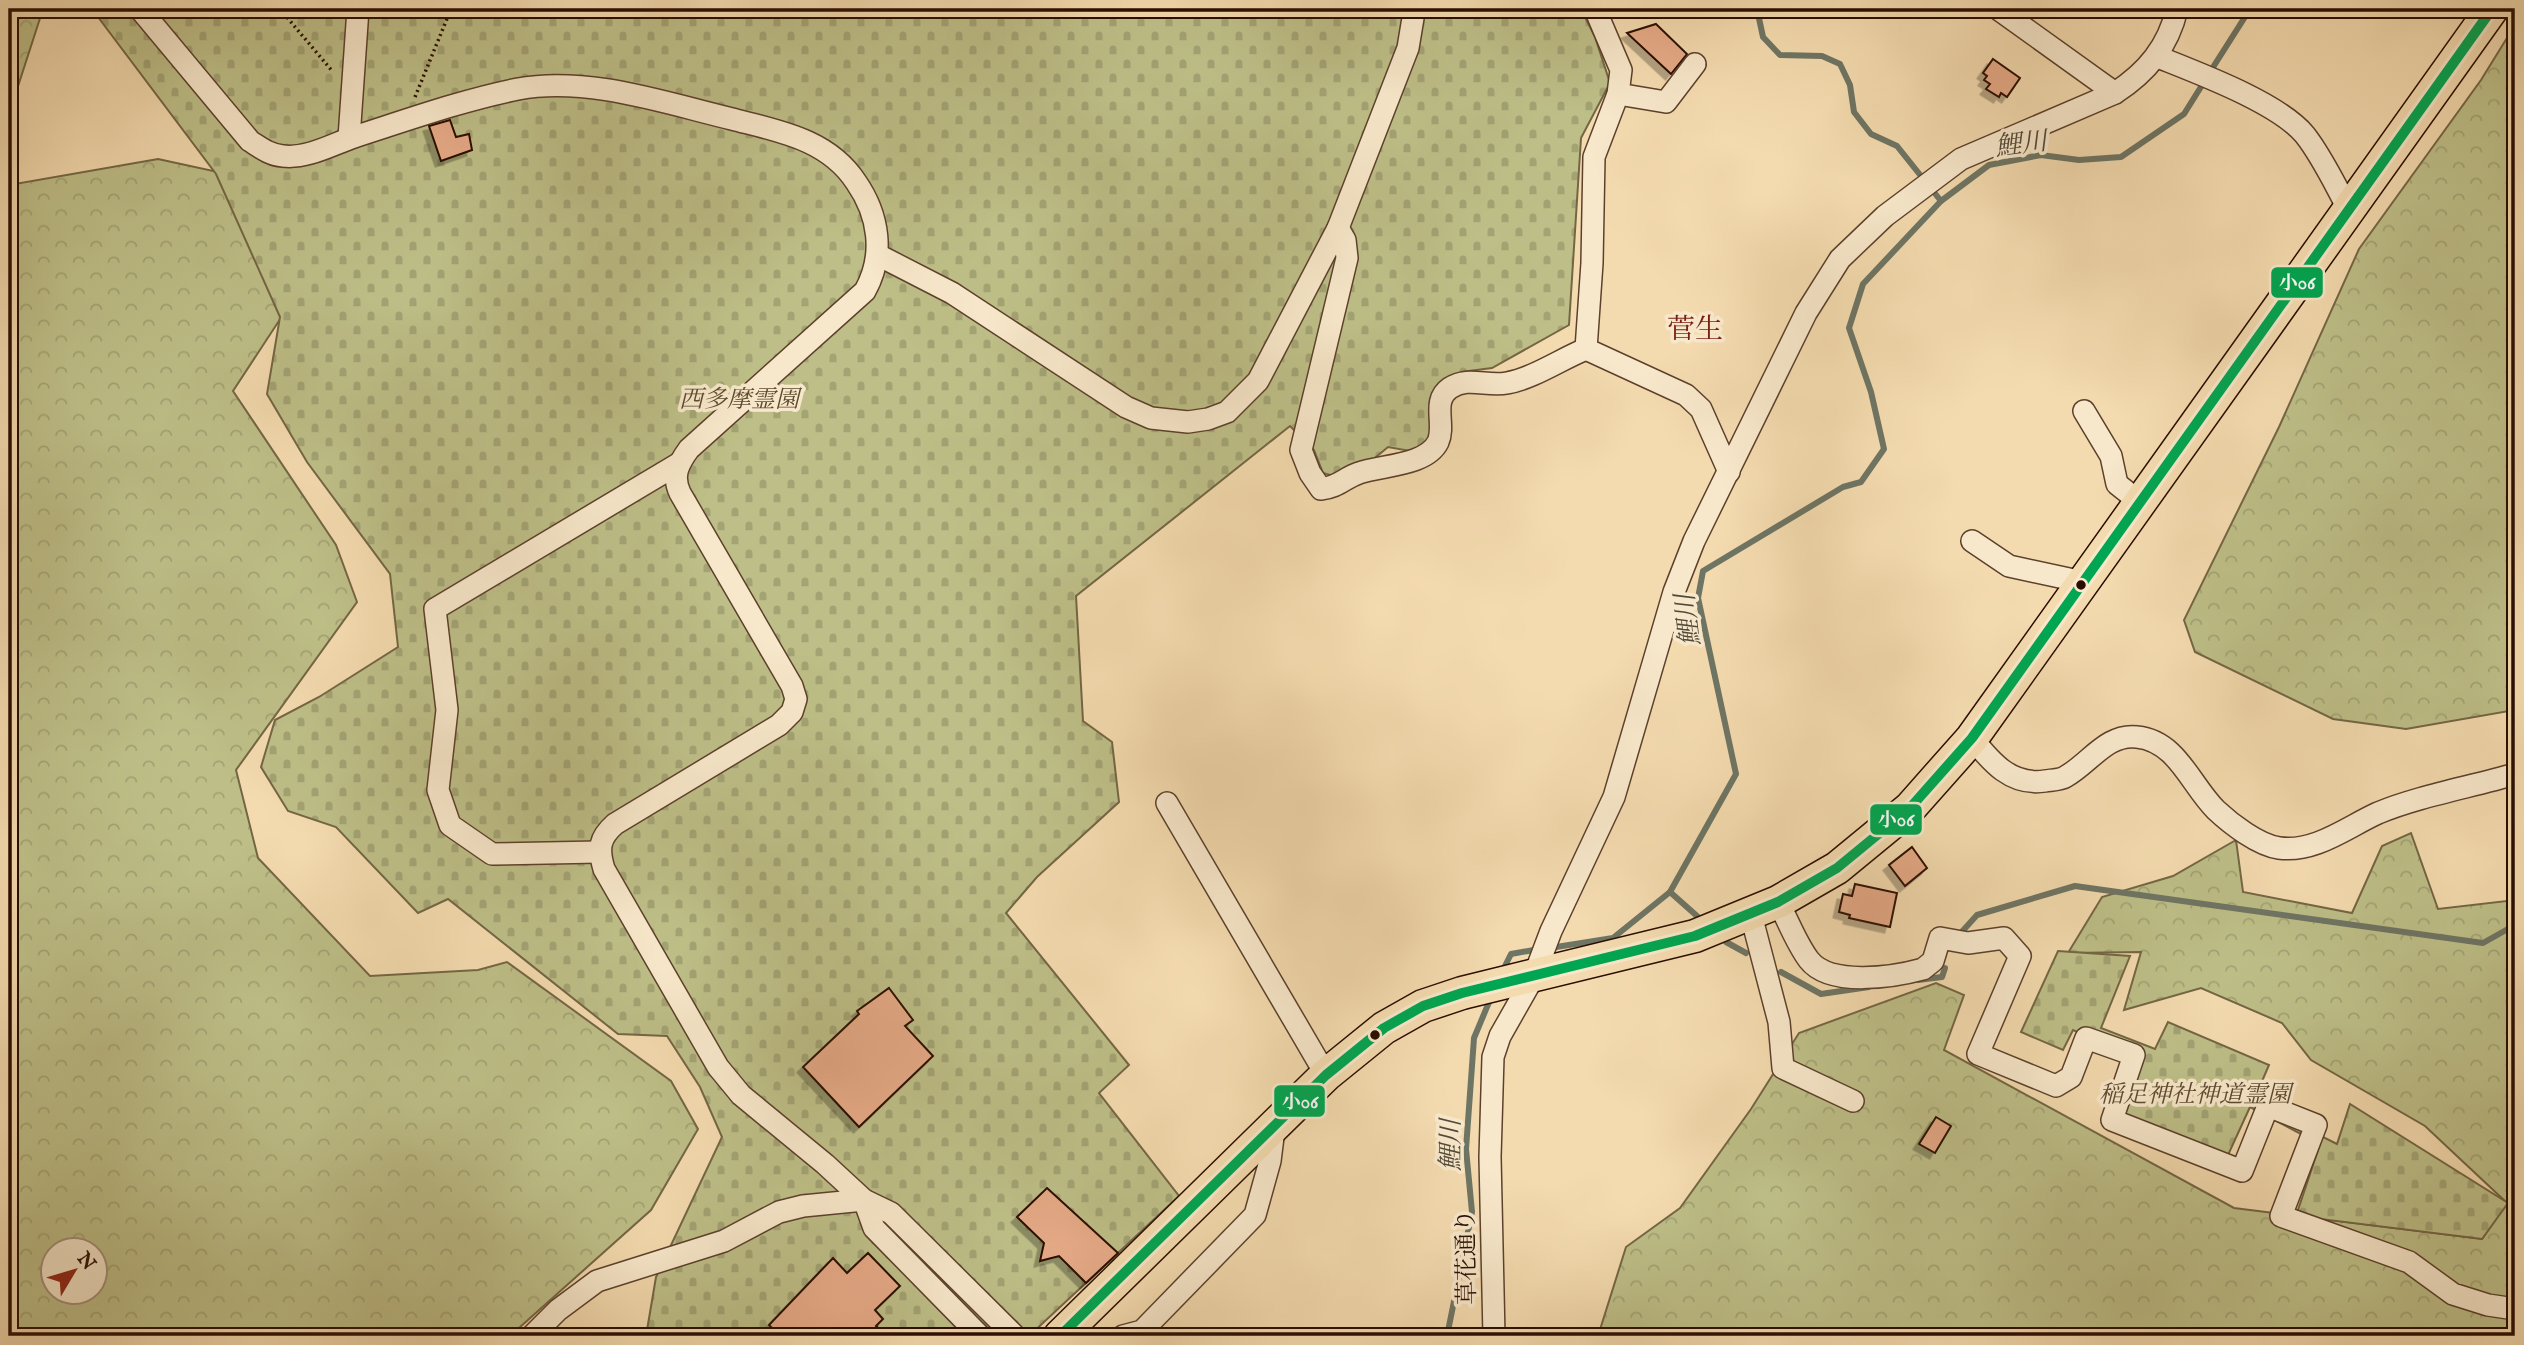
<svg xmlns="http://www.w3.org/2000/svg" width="2524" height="1345" font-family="'IM FELL English','Noto Serif JP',serif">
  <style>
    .forest { fill: url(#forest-crowns); stroke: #746644; stroke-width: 2; fill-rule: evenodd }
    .cemetery { fill: url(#cemetery-stones); stroke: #746644; stroke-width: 2 }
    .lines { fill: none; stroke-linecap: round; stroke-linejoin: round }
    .stream { stroke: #6e7564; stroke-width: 6 }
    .building { fill: #e6aa87; stroke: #290d00; stroke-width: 2; filter: url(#shadow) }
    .minor-casing { stroke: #5c402c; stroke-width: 24 }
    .highway-casing { stroke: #290d00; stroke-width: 35 }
    .path { stroke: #290d00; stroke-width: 3.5; stroke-dasharray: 2 3.5; stroke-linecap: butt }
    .minor { stroke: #f8e8cb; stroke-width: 21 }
    .highway { stroke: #f4dbaf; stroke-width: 32 }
    .bus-1-casing { stroke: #f8e8cb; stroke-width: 16 }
    .bus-1 { stroke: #00a651; stroke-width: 10 }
    .bus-dot { fill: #290d00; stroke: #f8e8cb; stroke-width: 2.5 }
    .labels { text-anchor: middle; stroke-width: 7; stroke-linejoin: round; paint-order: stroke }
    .park-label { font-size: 24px; font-style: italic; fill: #5d4b30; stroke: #f8e8cb }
    .street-label { font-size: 24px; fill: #290d00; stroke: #f8e8cb }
    .water-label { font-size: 26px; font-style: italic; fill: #514a3a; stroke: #f8e8cb }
    .quarter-label { font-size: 28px; fill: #7a1f14; stroke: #f8e8cb }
    .line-badge { stroke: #f8e8cb; stroke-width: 2.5 }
    .badge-label { font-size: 19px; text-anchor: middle; font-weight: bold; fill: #fff }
  </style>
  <defs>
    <pattern id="forest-crowns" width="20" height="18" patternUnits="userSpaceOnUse" patternTransform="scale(1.75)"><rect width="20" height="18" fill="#bebf88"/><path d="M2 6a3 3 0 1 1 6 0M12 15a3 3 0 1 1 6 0" fill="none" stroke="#a3a374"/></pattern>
    <pattern id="cemetery-stones" width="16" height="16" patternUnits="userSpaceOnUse" patternTransform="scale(1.75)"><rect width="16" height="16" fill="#bebf88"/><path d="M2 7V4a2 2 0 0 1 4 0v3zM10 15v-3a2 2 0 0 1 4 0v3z" fill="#a3a374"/></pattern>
    <filter id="shadow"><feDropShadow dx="-5.5" dy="5.5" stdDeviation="0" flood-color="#0004"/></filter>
  </defs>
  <rect width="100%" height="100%" fill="#f4dbaf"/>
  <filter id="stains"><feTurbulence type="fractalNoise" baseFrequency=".00286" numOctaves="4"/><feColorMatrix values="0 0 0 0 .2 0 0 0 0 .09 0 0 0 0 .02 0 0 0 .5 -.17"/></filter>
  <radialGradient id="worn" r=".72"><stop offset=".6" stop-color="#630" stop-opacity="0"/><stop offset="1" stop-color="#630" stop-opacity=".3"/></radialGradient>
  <g class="forest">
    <path d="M9,9H43L9,114Z"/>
    <path d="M2515,25V710L2406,729L2333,719L2195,652L2184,620L2279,427L2359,249L2481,80Z"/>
    <path d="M158,159L232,175L292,301L233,391L336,545L357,602L236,770L258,858L370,976L478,970L507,962L671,1081L698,1129L651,1210L510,1336H9V185ZM52,1250H94V1292H52Z"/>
    <path d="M2411,833L2438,909L2515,900V1336H1598L1626,1247L1680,1208L1751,1109L1799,1033L1936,983L1964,995L1944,1050L2234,1208L2482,1239L2507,1203L2425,1126L2311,1060L2282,1023L2201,988L2124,1010L2141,952L2068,953L2102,897L2173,876L2236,840L2243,892L2352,913L2382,846Z"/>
  </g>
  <g class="cemetery">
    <path d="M92,9H1581L1595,37L1610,83L1581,138L1569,325L1492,368L1461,372L1436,400L1438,431L1416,452L1388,447L1369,463L1341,478L1323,473L1314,450L1290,426L1076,596L1083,721L1112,742L1119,802L1037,877L1006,913L1129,1065L1099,1093L1179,1196L1029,1336H646L656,1277L722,1137L700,1087L667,1036L618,1034L448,899L418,913L336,827L288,811L261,767L275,720L319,697L398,647L390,574L307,462L267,394L280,317L216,174Z"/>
    <path d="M2058,951L2130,956L2101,1028L2155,1049L2168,1022L2269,1065L2253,1102L2337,1144L2350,1104L2508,1203L2482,1239L2296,1216L2320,1144L2250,1107L2223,1166L2119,1122L2139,1059L2073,1030L2063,1050L2021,1032Z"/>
  </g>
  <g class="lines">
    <g class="stream">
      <path d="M1757,9L1763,37L1780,55L1822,56L1840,64L1850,85L1854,112L1871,134L1897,146L1941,201"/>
      <path d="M2210,72L2250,9"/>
      <path d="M1670,892L1697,916"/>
      <path d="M1958,936L1977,915L2075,886L2483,943L2515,925"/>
      <path d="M1726,942L1746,953"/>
      <path d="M1550,948L1613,938L1670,892L1736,774L1698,598L1703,571L1843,487L1861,482L1884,449L1871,392L1849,328L1863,284L1941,201L1989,165L2041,155L2079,160L2121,157L2184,114L2204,82"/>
      <path d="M1502,972L1511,954L1539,949"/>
      <path d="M1781,972L1821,994L1869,987"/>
      <path d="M1918,980L1942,977L1945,968"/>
      <path d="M1447,1336L1472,1212L1466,1149L1474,1038L1492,995"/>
    </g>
  </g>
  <g class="building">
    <path d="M1656,24L1687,54L1671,74L1627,33Z"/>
    <path d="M1993,59L2020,78L2007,97L2001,93L1999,97L1986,89L1990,84L1984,80L1987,76L1983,73Z"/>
    <path d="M450,120L456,137L469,134L472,150L441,161L429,126Z"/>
    <path d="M1912,847L1927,868L1905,886L1889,865Z"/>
    <path d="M1855,884L1897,893L1890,927L1849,918L1850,915L1839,912L1843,894L1852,896Z"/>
    <path d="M889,988L913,1020L905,1026L933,1056L859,1127L803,1067L859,1014L857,1011Z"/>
    <path d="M1936,1117L1951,1126L1935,1153L1919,1144Z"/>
    <path d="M1047,1188L1118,1253L1086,1283L1059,1256L1040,1261L1044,1243L1017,1217Z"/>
    <path d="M868,1253L900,1286L875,1310L883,1319L876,1326L886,1336H764L772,1328L769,1325L833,1258L847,1273Z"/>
  </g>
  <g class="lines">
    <defs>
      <g id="minor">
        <path d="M140,9L250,141C261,148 270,155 283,156C307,159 333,144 354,137C407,120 463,100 518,89C587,76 665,103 732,119C778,131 828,139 856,182C879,215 885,255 865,291L689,449C678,464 672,476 680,493L792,686L796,699L792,712L779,725L615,824C599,838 598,849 604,869L718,1067L741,1095L825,1164L864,1200L891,1213L1015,1336"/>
        <path d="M1595,9L1621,70L1618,94L1594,157L1592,263L1586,349L1686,395L1701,409L1729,472"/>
        <path d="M1998,9L2115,93"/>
        <path d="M2158,57C2198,73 2279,103 2305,135C2323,158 2335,185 2349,210"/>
        <path d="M1618,94L1666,102L1695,64"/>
        <path d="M349,138L358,9"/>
        <path d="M1338,228L1345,240L1347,258L1301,450L1310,473L1321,489C1339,487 1344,478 1359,473C1381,465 1426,466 1438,442C1446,424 1431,401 1450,388C1468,376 1487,387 1507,383C1534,378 1561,359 1586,349"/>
        <path d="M878,255L952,293L1126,407L1151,418L1188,422L1208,419L1227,412L1258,381L1338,228L1408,48L1413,18L1410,9"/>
        <path d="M2084,411L2111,456L2117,484L2141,503"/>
        <path d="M1972,541L2009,566L2083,582"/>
        <path d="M1972,738C1991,762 2011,786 2045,781C2051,780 2060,780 2065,777C2089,764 2107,733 2137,737C2177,741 2190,784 2216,810C2231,824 2258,845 2279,848C2315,853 2347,827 2378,813C2419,796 2471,787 2515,774"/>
        <path d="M1167,803L1326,1075"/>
        <path d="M599,852L492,854L450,825L438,790L447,710L435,609L678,464"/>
        <path d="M1778,902C1788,920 1796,943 1809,960C1830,987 1894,977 1923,969L1933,961L1940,938L1968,943L2004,938L2020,956L1978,1054L2056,1086L2071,1077L2086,1038L2134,1055L2112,1120L2242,1171L2268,1106L2316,1125L2281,1216L2409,1262L2453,1294L2488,1305L2515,1309"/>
        <path d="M1751,915L1779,1022L1783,1068L1853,1101"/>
        <path d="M864,1200L874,1228L980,1336"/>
        <path d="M532,1336L558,1310L597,1281L724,1241L779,1212L803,1206L864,1200"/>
        <path d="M1123,1336L1142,1331L1255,1215L1270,1161L1274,1129"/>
        <path d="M1494,1336L1490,1157L1493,1057L1500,1036L1534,976L1551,931L1614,797L1674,592L1694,541L1806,313L1840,259L1885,216L1961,159L2115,93C2147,72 2168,47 2177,9"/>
      </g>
      <path id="highway" d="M1060,1336L1326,1075L1384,1028L1423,1006L1462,993L1695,936L1778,902L1837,868L1910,808L1972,738L2492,9"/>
    </defs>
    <use href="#minor" class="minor-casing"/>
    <use href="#highway" class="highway-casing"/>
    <g class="path">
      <path d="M280,9L333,72"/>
      <path d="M415,97L451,9"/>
    </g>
    <use href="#minor" class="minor"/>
    <use href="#highway" class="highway"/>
    <defs>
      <path id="bus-1" d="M1060,1336L1326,1075L1384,1028L1423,1006L1462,993L1695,936L1778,902L1837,868L1910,808L1972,738L2492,9"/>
    </defs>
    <use href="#bus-1" class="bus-1-casing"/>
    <use href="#bus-1" class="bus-1"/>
  </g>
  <g class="bus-dot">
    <circle cx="2081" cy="585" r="6"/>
    <circle cx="1375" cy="1035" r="6"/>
  </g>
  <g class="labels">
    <g class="park-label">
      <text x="739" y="407">西多摩霊園</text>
      <text x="2195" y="1102">稲足神社神道霊園</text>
    </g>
    <g class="street-label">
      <text transform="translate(1466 1257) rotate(-91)" y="8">草花通り</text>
    </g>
    <g class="water-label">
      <text transform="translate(2021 143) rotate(-7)" y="9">鯉川</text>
      <text transform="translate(1687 620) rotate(-97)" y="9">鯉川</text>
      <text transform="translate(1450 1145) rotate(-90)" y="9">鯉川</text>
    </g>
    <g class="quarter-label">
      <text x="1695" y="338">菅生</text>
    </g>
  </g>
  <g class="line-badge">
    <rect x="2270" y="266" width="54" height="33" rx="7" fill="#00a651"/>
    <rect x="1869" y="803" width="54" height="33" rx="7" fill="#00a651"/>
    <rect x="1273" y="1084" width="53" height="34" rx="7" fill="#00a651"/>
  </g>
  <g class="badge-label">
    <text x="2297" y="289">小06</text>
    <text x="1896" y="826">小06</text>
    <text x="1300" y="1108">小06</text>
  </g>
  <rect width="2524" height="1345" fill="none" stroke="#f4dbaf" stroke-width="35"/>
  <rect x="10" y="10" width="2503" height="1324" fill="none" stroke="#290d00" stroke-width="3.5"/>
  <rect x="18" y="18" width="2489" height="1310" fill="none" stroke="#290d00" stroke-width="2"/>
  <g transform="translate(74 1271) rotate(52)"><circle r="33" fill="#f8e8cb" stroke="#a5907a" stroke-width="2"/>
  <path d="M0-5L12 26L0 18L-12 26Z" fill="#8f2418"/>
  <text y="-10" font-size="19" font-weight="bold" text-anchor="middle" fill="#290d00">N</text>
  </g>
  <rect width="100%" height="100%" filter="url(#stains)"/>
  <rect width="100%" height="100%" fill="url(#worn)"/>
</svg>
